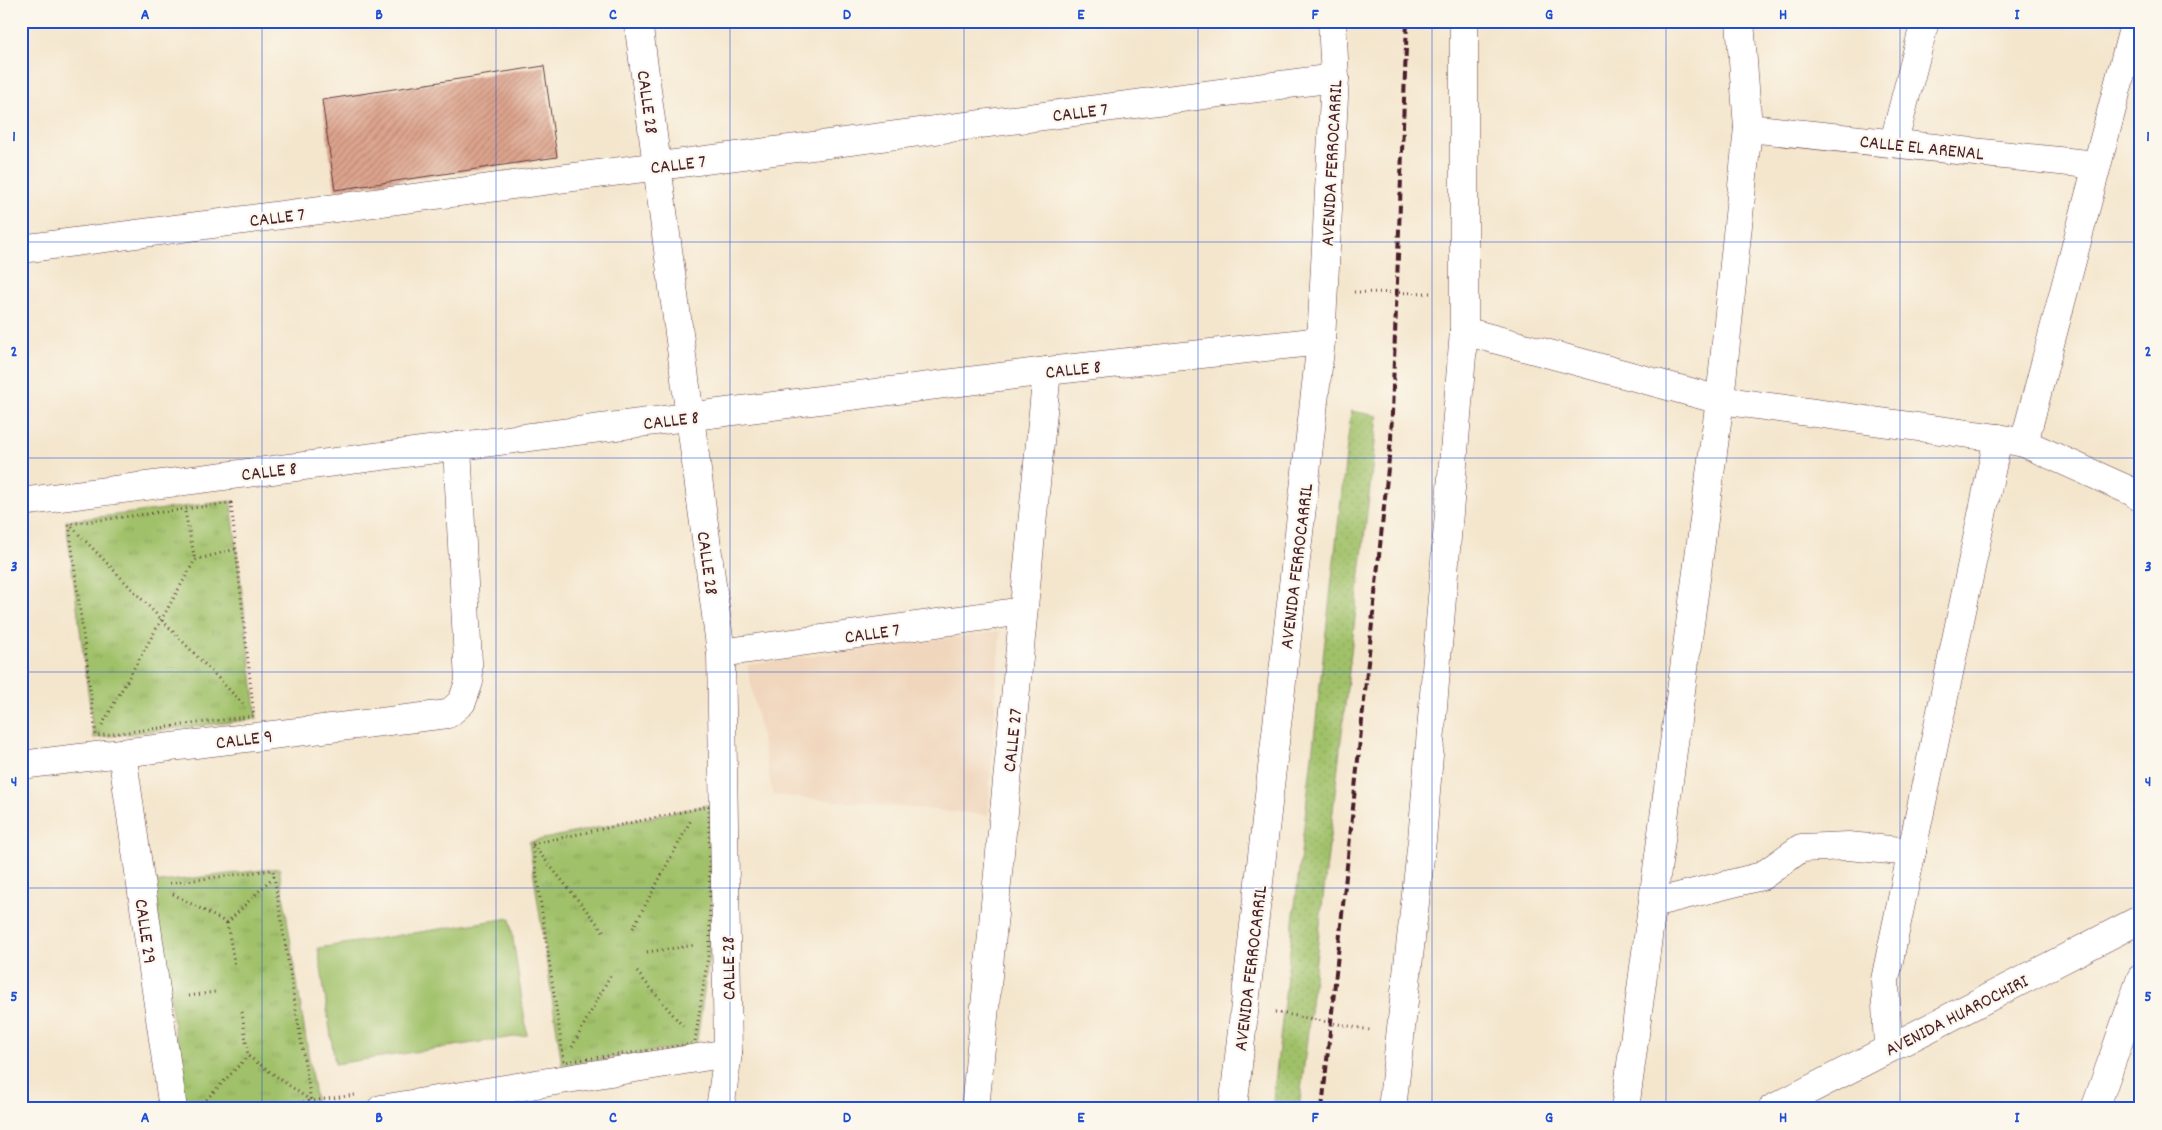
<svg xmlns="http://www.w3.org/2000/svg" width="2162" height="1130" font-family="Dekko,sans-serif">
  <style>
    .built { fill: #f0d6bc }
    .grass { fill: url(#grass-dots); stroke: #75704a }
    .park { fill: url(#park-tufts); stroke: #75704a }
    .garden { fill: #a0c169; stroke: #75704a }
    .building { fill: url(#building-hatch) }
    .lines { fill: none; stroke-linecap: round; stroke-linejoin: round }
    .street-casing { stroke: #643d43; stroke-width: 29 }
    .secondary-casing { stroke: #643d43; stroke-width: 29 }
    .path { stroke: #643d43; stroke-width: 3; stroke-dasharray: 1 4; stroke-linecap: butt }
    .street { stroke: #fff; stroke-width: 28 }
    .secondary { stroke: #fff; stroke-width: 28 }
    .rail { stroke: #4a1f2b; stroke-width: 4; stroke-dasharray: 8 4; stroke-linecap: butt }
    .grid { fill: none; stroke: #1d4ed8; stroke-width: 1; stroke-opacity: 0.55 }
    .labels { text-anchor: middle; stroke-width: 4.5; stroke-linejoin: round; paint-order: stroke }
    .street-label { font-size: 19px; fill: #4a1f2b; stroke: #fbf7ec }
    .neatline { fill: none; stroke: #1d4ed8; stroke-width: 2 }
    .grid-label { font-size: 16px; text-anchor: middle; font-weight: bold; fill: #1d4ed8 }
  </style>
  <defs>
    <pattern id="grass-dots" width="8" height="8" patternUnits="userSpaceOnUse" patternTransform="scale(1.25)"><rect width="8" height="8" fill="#a0c169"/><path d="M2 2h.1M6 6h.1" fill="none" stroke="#8ba55b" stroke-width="1.8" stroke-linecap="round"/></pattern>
    <pattern id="park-tufts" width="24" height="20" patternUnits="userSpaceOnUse" patternTransform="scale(1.25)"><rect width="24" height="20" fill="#a0c169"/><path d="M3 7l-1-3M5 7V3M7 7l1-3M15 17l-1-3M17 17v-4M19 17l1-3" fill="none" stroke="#8ba55b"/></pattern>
    <pattern id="building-hatch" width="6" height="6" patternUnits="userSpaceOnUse" patternTransform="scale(1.25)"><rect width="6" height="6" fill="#dda48d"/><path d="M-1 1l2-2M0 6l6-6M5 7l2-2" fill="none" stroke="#b58573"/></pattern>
  </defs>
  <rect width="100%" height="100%" fill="#fbf7ec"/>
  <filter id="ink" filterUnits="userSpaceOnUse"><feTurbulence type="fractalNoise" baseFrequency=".02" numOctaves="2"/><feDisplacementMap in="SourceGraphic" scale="10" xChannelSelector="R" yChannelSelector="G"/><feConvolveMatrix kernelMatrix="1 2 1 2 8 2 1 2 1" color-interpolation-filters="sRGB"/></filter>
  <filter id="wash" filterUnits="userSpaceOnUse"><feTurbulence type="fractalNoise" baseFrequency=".0096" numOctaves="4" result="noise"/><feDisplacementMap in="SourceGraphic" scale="20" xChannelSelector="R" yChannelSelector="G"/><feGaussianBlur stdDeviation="1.12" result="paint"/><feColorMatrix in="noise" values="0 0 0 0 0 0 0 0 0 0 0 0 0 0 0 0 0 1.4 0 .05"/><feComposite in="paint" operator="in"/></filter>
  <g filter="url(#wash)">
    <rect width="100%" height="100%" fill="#f4e6cd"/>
    <path class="built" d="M1000,631L988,815L773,795L747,665Z"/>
    <path class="grass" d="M1351,411L1378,416L1299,1109H1272Z"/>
    <g class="park">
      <path d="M231,501L257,719L94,738L66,521Z"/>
      <path d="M712,804L711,943L697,1040L695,1046L562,1065L529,842Z"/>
      <path d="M279,868L316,1103L276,1109H186L153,883Z"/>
    </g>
    <path class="garden" d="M510,918L527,1035L335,1064L318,948Z"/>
    <g id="blocks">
      <path class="building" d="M544,66L557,157L335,190L322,100Z"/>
    </g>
  </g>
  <g filter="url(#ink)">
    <use href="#blocks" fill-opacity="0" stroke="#643d43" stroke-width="1"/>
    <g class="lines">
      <defs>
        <g id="street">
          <path d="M638,21L721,653L728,1053L720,1109"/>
          <path d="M1748,128L2097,165"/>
          <path d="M1894,142L1925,21"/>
          <path d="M21,249L1335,78"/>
          <path d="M1464,331L1720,400L1998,438L2024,443L2133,492L2141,498"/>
          <path d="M2024,443L2135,21"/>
          <path d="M21,502L1047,371L1321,341"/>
          <path d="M721,653L1023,611"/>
          <path d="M122,753L173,1109"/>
          <path d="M21,765L448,714L462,702L469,682L457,446"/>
          <path d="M1653,903L1762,876L1801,848L1848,846L1912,852"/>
          <path d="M1888,1049L1885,980L1998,438"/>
          <path d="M381,1109L728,1053"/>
          <path d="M975,1109L1047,371"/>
          <path d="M1625,1109L1720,400L1748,128L1740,21"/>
          <path d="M1772,1109L2141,919"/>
          <path d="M2095,1109L2141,978"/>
        </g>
        <g id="secondary">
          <path d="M1233,1109L1321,341L1335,78L1332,21"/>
          <path d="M1392,1109L1422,840L1464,331V21"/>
        </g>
      </defs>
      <use href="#street" class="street-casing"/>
      <use href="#secondary" class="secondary-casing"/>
      <g class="path">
        <path d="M1354,292L1433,293"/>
        <path d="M231,503L254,716L96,736L69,524Z"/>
        <path d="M185,512L195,560"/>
        <path d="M72,527L245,706"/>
        <path d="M102,725L195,560L236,549"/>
        <path d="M709,806L710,943L695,1041L687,1045L564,1062L532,844Z"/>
        <path d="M533,845L604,932"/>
        <path d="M170,883L273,870L311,1101L256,1109"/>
        <path d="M173,894L227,923"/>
        <path d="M227,923L274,876"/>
        <path d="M227,923L235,967"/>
        <path d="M633,928L692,818"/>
        <path d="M647,952L696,945"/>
        <path d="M637,972L685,1029"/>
        <path d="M189,996L215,992"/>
        <path d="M242,1012L248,1056L311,1101L355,1095"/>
        <path d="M1275,1012L1370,1030"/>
        <path d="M572,1047L610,976"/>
        <path d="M203,1103L248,1056"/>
      </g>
      <use href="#street" class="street"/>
      <use href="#secondary" class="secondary"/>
      <path class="rail" d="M1322,1109L1391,439L1407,21"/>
    </g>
  </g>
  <path class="grid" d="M262,21V1109M496,21V1109M730,21V1109M964,21V1109M1198,21V1109M1432,21V1109M1666,21V1109M1900,21V1109M21,242H2141M21,458H2141M21,672H2141M21,888H2141"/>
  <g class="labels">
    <g class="street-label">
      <text transform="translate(649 102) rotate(82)" y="7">CALLE 28</text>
      <text transform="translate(1080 111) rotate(-7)" y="7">CALLE 7</text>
      <text transform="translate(1922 146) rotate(6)" y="7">CALLE EL ARENAL</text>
      <text transform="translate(678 163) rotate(-7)" y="7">CALLE 7</text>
      <text transform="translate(1330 163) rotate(-87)" y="7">AVENIDA FERROCARRIL</text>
      <text transform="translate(277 216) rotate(-7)" y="7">CALLE 7</text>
      <text transform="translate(1073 368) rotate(-6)" y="7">CALLE 8</text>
      <text transform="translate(671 419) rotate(-7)" y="7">CALLE 8</text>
      <text transform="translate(269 470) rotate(-7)" y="7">CALLE 8</text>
      <text transform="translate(709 563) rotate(82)" y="7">CALLE 28</text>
      <text transform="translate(1295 566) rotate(-83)" y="7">AVENIDA FERROCARRIL</text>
      <text transform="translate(872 632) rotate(-8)" y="7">CALLE 7</text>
      <text transform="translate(244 738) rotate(-7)" y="7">CALLE 9</text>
      <text transform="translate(1011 740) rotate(-84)" y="7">CALLE 27</text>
      <text transform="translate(147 931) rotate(82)" y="7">CALLE 29</text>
      <text transform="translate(727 968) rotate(-91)" y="7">CALLE 28</text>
      <text transform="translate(1249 968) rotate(-83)" y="7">AVENIDA FERROCARRIL</text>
      <text transform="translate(1956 1014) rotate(-27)" y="7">AVENIDA HUAROCHIRI</text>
    </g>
  </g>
  <rect width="2162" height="1130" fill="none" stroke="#fbf7ec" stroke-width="55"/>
  <rect x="28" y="28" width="2106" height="1074" class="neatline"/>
  <g class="grid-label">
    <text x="145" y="19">A</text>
    <text x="379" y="19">B</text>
    <text x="613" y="19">C</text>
    <text x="847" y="19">D</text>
    <text x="1081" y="19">E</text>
    <text x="1315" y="19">F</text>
    <text x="1549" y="19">G</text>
    <text x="1783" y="19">H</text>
    <text x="2017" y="19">I</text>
    <text x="14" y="141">1</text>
    <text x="2148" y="141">1</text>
    <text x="14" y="356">2</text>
    <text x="2148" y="356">2</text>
    <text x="14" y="571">3</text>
    <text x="2148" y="571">3</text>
    <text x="14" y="786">4</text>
    <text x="2148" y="786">4</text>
    <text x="14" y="1001">5</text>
    <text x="2148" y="1001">5</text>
    <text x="145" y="1122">A</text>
    <text x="379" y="1122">B</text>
    <text x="613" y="1122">C</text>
    <text x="847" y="1122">D</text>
    <text x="1081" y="1122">E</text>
    <text x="1315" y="1122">F</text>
    <text x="1549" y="1122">G</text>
    <text x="1783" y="1122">H</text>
    <text x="2017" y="1122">I</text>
  </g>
</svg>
